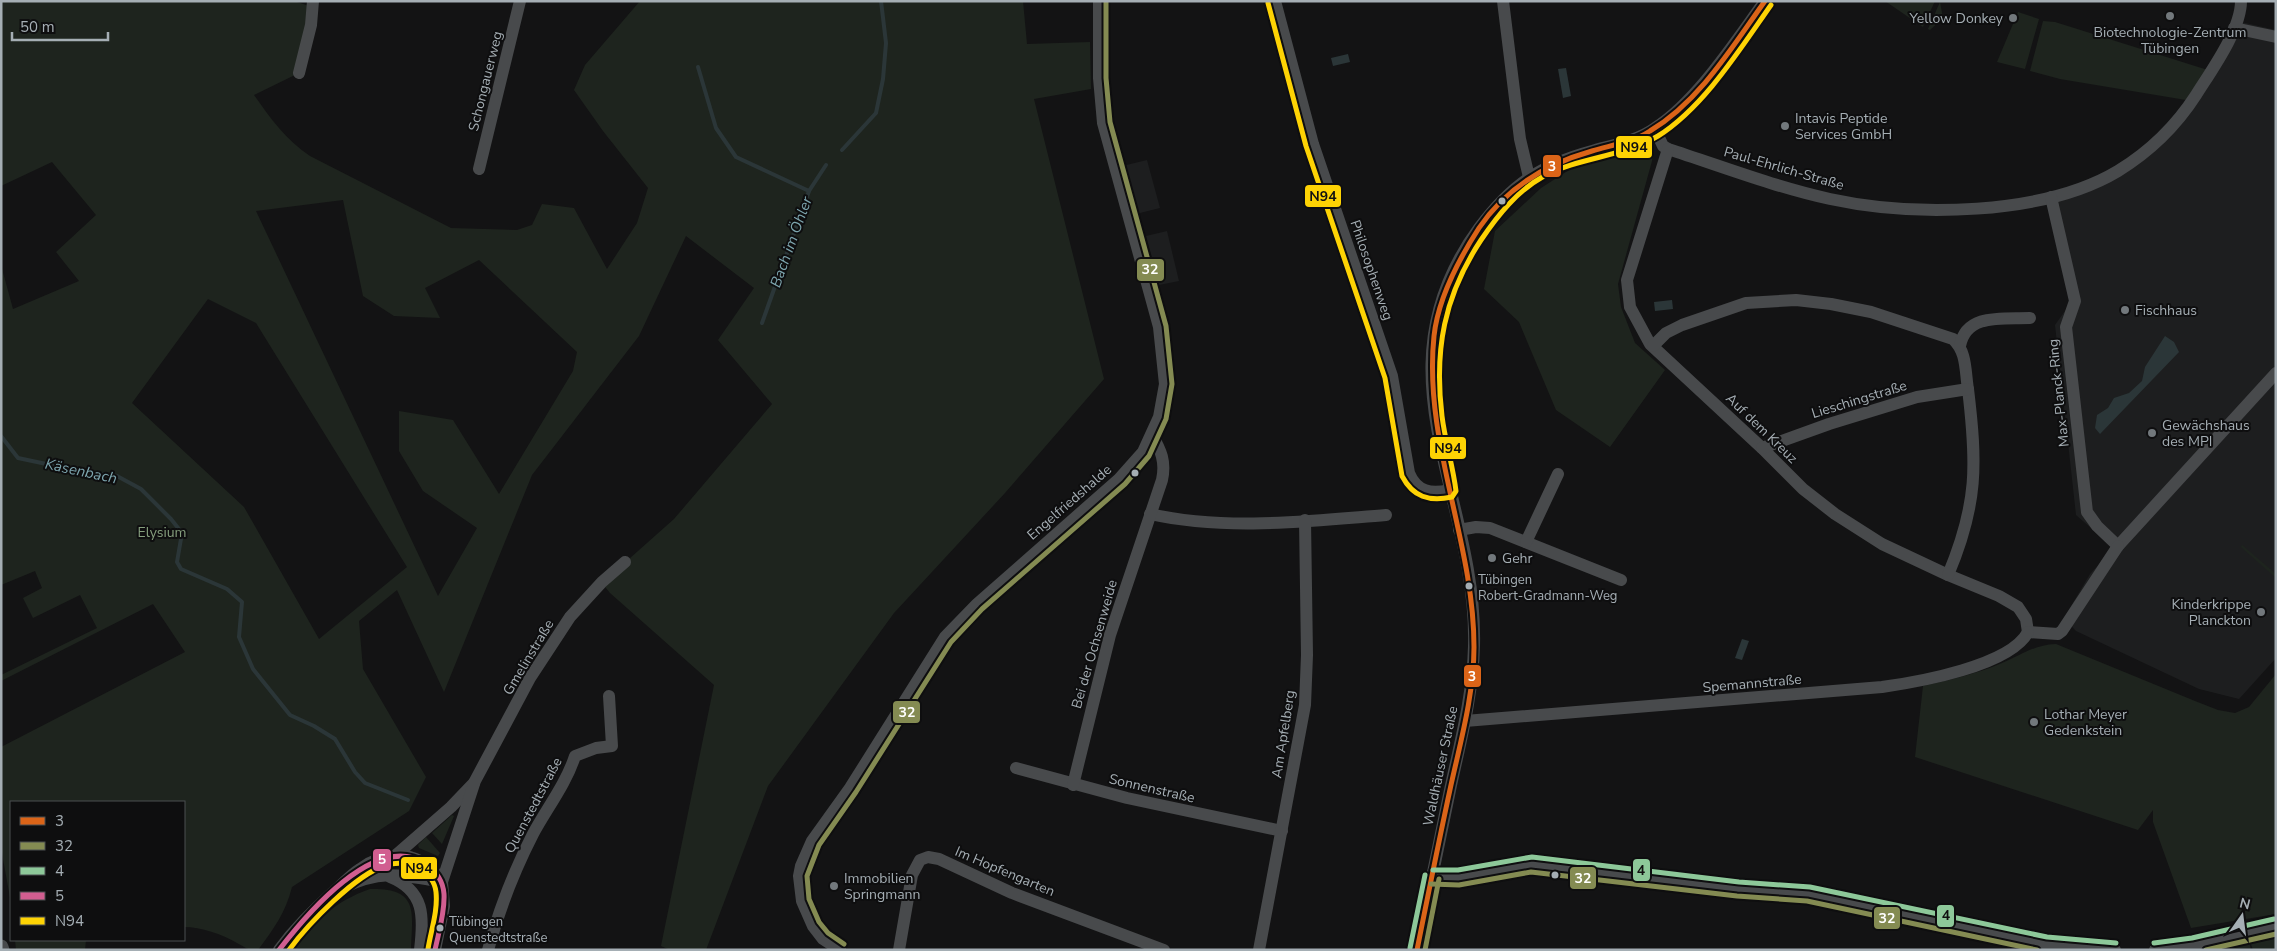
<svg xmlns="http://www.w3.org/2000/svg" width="2277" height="951" font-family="'Nunito Sans',sans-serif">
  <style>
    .built { fill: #1d1e1f }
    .green { fill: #1e241e; fill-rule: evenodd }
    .water { fill: #2b3638 }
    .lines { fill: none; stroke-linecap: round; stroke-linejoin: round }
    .stream { stroke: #2b3638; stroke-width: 4 }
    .minor { stroke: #484a4c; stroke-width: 12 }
    .tertiary { stroke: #484a4c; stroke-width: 15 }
    .bus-1-casing { stroke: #0e0e0f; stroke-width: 9 }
    .bus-2-casing { stroke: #0e0e0f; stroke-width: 9 }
    .bus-3-casing { stroke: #0e0e0f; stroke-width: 9 }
    .bus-4-casing { stroke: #0e0e0f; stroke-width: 9 }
    .bus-5-casing { stroke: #0e0e0f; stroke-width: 9 }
    .bus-1 { stroke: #db6418; stroke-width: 5 }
    .bus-2 { stroke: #848b52; stroke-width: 5 }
    .bus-3 { stroke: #8dc899; stroke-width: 5 }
    .bus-4 { stroke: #d15e90; stroke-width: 5 }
    .bus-5 { stroke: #fed304; stroke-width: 5 }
    .poi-dot { fill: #72787c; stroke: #0e0e0f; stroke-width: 2 }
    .bus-dot { fill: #a5aeb4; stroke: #0e0e0f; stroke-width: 2 }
    .labels { text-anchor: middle; stroke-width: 4; stroke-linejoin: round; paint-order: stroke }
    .bus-label { font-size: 13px; fill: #a5aeb4; stroke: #0e0e0f; text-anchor: start }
    .poi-label { font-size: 14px; fill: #a5aeb4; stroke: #0e0e0f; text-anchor: start }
    .street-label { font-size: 14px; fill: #a5aeb4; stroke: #0e0e0f }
    .park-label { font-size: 14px; fill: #859e7d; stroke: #0e0e0f }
    .water-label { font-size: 15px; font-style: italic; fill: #7da5ae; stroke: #0e0e0f }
    .line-badge { stroke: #0e0e0f; stroke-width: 2 }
    .badge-label { font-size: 14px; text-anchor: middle; font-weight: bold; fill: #fff }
    .pale-badge-label { font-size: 14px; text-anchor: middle; font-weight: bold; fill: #111 }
  </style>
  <rect width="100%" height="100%" fill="#131314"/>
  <g class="built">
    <path d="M2241,22L2276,30V658L2239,699L2199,689L2076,631L2064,618L2090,574L2114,548L2076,515L2055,325L2072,301L2048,200L2064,196L2159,141Z"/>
    <path d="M1147,160L1160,208L1128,216L1114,168Z"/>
    <path d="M1167,231L1179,281L1159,285L1146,236Z"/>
  </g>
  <g class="green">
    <path d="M1,1H294L312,7L299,73L254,95C271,119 286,140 310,156L451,228L517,230L532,225L542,204L574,208L607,269L637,223L648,188L603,131L574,90L585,65L640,1H1023L1027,44L1090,42L1091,89L1034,99L1104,379L1005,493L894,613L768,786L706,950H670L661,946L714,685L610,593L602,583L674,519L772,404L718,340L754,288L686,236L639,336L532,475L444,692L397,590L359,621L363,669L426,777L409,811L292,887C286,912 273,930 258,950C246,950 247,948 237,943C222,934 201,927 184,927V802H11V903L1,848V747L185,652L153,604L1,681V675L97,628L80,595L33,618L23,598L42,588L35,571L1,585V265L13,309L79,281L56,252L96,215L52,162L1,186ZM343,200L363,296L394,316L440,318L425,288L479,260L577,352L573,371L499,494L453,420L399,411V451L423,491L477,528L438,596L256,211ZM208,299L256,323L407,567L319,639L244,507L132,403Z"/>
    <path d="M1885,1H1935L1923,27Z"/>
    <path d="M1940,2L1943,18L1930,30L1928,29Z"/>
    <path d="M2018,12L2039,19L2025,69L1997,62Z"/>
    <path d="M2043,21L2055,22L2211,71L2192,101L2060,79L2030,71Z"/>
    <path d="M1655,129L1652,161L1618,284L1621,307L1635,343L1665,370L1610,447L1556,410L1519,322L1484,289L1495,231L1541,188L1605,147Z"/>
    <path d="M1344,260L1357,294L1354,295L1341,262Z"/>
    <path d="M2242,545L2276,574V578L2241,547Z"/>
    <path d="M2056,644L2195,701L2218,710L2235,713L2249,707L2276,674V914L2191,928L2153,822V810L2138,830L1915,757L1923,686C1949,680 1976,674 2002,663C2022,655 2033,645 2056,644Z"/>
    <path d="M452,815L454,816L442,844L432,833Z"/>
    <path d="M426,837L440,853L438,856L419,848L418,845Z"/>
    <path d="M370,889C418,888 413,910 411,950H294C318,920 333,902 370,889Z"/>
    <path d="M2276,935V950H2253L2250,941Z"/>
    <path d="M15,940H86L85,950H16Z"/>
    <path d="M2249,941L2251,950H2204Z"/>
  </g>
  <g class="water">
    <path d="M1348,54L1350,62L1333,66L1331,58Z"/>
    <path d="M1566,68L1571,96L1563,98L1558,69Z"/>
    <path d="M1672,300L1673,309L1655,311L1654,302Z"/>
    <path d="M2165,336L2174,342L2179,352L2100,434L2095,428L2097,415L2108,408L2114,398L2129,393L2142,381L2145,367Z"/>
    <path d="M1742,639L1749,641L1742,660L1735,658Z"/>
  </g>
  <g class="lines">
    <g class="stream">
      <path d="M698,67L716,128L736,157L809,191"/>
      <path d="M842,150L876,113L883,79L886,43L881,1"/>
      <path d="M762,323L809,191L826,165"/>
      <path d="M1,436L18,458L89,473L117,476L141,489L171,519L182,533L177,562L181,569L227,589L242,602L239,637L253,669L290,715L314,726L335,739L355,772L365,783L408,800"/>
    </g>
    <g class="minor">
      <path d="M1275,1L1313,144L1392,376L1409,473C1417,492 1431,494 1449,490"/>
      <path d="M1503,1L1520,139L1529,177"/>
      <path d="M2234,28L2276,37"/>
      <path d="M299,73L311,25L313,1"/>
      <path d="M1655,129L1663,146L1668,149C1721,166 1775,187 1830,199C1913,217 2043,216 2118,171C2149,152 2176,126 2196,95C2211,71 2241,30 2241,1"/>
      <path d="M1668,149L1627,280L1630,307L1650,344L1762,448L1803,489L1835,514L1882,544L1948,575L1999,596L2018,607L2026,619L2028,632"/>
      <path d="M479,169L520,1"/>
      <path d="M2051,197L2075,301L2066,327L2087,512L2097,526L2118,546L2276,373"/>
      <path d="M1653,346L1666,333L1682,325L1746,303L1796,300L1831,304L1871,312L1953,339C1967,352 1965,371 1968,389C1977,464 1978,504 1948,575"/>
      <path d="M1960,346C1966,313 2003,319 2030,318"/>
      <path d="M1762,448L1829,424L1917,397L1968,389"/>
      <path d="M1150,514C1226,531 1309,521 1386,515"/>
      <path d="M1459,530L1476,527L1490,528L1621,580"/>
      <path d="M1526,542L1558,474"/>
      <path d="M2028,632L2058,634L2062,631L2118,546"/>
      <path d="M1465,721L1882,687C1918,682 2010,666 2028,632"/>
      <path d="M1016,768L1127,798L1282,831"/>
      <path d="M1073,785L1110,635L1162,480C1166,462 1161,450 1152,435"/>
      <path d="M396,855L451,807L474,783"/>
      <path d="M390,877C425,891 424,917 420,950"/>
      <path d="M1432,877C1470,883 1494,866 1531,864L1738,889L1808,894L2046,944L2115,950"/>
      <path d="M343,888C381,869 402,875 442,882"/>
      <path d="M279,950C295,928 312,912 331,894C341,886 349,876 360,869C389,848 422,851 442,882"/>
      <path d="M435,950L444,906L442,882L475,781L530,678L570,617L602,582L625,562"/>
      <path d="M488,950C499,910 514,871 533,834C547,808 566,784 575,756L596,748L612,746L609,696"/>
      <path d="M840,950L823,939L813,926L802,901L799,876L801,866L812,841L850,788L945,637L977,604L1119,479L1143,452L1159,417L1165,384L1159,327L1103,123L1099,78V1"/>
      <path d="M899,950L912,875L920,860L928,857L939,859L1012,893L1164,950"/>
      <path d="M1259,950L1305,705L1307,655L1305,520"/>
      <path d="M1417,950C1428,897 1439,843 1450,790C1460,743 1473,695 1474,646C1478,495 1373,373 1479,228C1511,185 1540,165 1592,151C1613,145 1637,141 1655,128C1697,101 1735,42 1765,1"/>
      <path d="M2155,950L2193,945L2276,926"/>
    </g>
    <path class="tertiary" d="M1,947L2,950"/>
    <defs>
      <path id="bus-1" d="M1417,950C1428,895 1439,840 1451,785C1461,740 1474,693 1474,647C1474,541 1423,442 1434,336C1438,299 1459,259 1479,228C1506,188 1546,164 1592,151C1612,145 1633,142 1650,131C1700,101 1732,47 1765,1"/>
      <g id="bus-2">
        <path d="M1431,884L1459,885L1531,872L1737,896L1807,901L2037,950"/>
        <path d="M844,944L828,933L819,922L809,899L807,876L819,845L856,792L951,642L982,609L1125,484L1149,456L1166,419L1172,384L1166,326L1110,122L1106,78V1"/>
        <path d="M1425,950L1439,879"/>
        <path d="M2206,950L2276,934"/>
      </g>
      <g id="bus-3">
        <path d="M1433,870H1458L1532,857L1739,882L1810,887L2047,937L2116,943"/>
        <path d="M2154,943L2192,938L2274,919"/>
        <path d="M1410,948L1425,875"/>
      </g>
      <path id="bus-4" d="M279,950C306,915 375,832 424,863C435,870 443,880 444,894C445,912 439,931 435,950"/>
      <g id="bus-5">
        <path d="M1268,3L1306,146L1385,378L1402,476C1413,497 1429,502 1452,497L1456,491C1453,466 1445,441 1442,416C1434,350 1444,296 1481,240C1498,215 1517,191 1544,176C1580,157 1623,157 1658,136C1704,107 1740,49 1771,5"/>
        <path d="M289,950C308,924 355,875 386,865C397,862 409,863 419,868C428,873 435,882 436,892C438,911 431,930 428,949"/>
      </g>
    </defs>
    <use href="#bus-1" class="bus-1-casing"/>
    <use href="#bus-2" class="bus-2-casing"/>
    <use href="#bus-3" class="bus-3-casing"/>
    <use href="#bus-4" class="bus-4-casing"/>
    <use href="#bus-5" class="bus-5-casing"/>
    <use href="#bus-1" class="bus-1"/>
    <use href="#bus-2" class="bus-2"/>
    <use href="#bus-3" class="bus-3"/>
    <use href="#bus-4" class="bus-4"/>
    <use href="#bus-5" class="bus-5"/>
  </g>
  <g class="poi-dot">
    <circle cx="2170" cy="16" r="5"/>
    <circle cx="2013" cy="18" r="5"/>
    <circle cx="1785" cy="126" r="5"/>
    <circle cx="2125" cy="310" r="5"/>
    <circle cx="2152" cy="433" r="5"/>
    <circle cx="1492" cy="558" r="5"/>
    <circle cx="2261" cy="612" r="5"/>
    <circle cx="2034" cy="722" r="5"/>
    <circle cx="834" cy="886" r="5"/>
  </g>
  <g class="bus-dot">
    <circle cx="1502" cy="201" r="4.5"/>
    <circle cx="1135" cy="473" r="4.5"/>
    <circle cx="1469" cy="586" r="4.5"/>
    <circle cx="1555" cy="875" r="4.5"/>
    <circle cx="440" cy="928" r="4.5"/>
  </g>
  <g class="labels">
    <g class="bus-label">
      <text x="1478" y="584">Tübingen<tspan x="1478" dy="16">Robert-Gradmann-Weg</tspan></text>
      <text x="449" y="926">Tübingen<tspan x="449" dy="16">Quenstedtstraße</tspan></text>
    </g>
    <g class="poi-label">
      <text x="2003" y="23" text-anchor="end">Yellow Donkey</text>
      <text x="2170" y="37" text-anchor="middle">Biotechnologie-Zentrum<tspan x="2170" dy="16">Tübingen</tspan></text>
      <text x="1795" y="123">Intavis Peptide<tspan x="1795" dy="16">Services GmbH</tspan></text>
      <text x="2135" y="315">Fischhaus</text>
      <text x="2162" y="430">Gewächshaus<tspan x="2162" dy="16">des MPI</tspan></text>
      <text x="1502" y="563">Gehr</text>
      <text x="2251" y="609" text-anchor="end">Kinderkrippe<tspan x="2251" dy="16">Planckton</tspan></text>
      <text x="2044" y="719">Lothar Meyer<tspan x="2044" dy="16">Gedenkstein</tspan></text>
      <text x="844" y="883">Immobilien<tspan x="844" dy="16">Springmann</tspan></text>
    </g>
    <g class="street-label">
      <text transform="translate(485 81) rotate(-76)" y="5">Schongauerweg</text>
      <text transform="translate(1784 168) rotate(16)" y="5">Paul-Ehrlich-Straße</text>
      <text transform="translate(1372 270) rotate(71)" y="5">Philosophenweg</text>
      <text transform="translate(2058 393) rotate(-96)" y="5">Max-Planck-Ring</text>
      <text transform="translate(1859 399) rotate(-17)" y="5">Lieschingstraße</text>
      <text transform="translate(1762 428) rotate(44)" y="5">Auf dem Kreuz</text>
      <text transform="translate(1069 502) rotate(-41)" y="5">Engelfriedshalde</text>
      <text transform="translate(1094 644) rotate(-74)" y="5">Bei der Ochsenweide</text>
      <text transform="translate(528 657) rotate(-59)" y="5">Gmelinstraße</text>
      <text transform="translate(1752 683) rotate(-5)" y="5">Spemannstraße</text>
      <text transform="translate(1283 734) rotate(-81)" y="5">Am Apfelberg</text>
      <text transform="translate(1440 766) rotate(-78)" y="5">Waldhäuser Straße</text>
      <text transform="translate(1152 788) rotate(13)" y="5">Sonnenstraße</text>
      <text transform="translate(533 805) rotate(-62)" y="5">Quenstedtstraße</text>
      <text transform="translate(1005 871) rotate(23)" y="5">Im Hopfengarten</text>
    </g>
    <g class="park-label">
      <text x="162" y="537">Elysium</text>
    </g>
    <g class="water-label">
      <text transform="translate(791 242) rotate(-70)" y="5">Bach im Öhler</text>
      <text transform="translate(81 471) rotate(12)" y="5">Käsenbach</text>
    </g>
  </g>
  <g class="line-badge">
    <rect x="1615" y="135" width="38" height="24" rx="5" fill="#fed304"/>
    <rect x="1542" y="154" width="20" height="24" rx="5" fill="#db6418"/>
    <rect x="1304" y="184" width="38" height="24" rx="5" fill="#fed304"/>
    <rect x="1136" y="258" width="29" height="24" rx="5" fill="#848b52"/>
    <rect x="1429" y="436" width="38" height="24" rx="5" fill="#fed304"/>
    <rect x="1463" y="664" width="19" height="24" rx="5" fill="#db6418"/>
    <rect x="892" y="700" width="29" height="24" rx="5" fill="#848b52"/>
    <rect x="372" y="848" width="20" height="24" rx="5" fill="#d15e90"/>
    <rect x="400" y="856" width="38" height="24" rx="5" fill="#fed304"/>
    <rect x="1632" y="858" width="19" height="24" rx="5" fill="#8dc899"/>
    <rect x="1569" y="866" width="28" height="24" rx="5" fill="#848b52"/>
    <rect x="1936" y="904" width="19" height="24" rx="5" fill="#8dc899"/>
    <rect x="1873" y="906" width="28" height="24" rx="5" fill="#848b52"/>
  </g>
  <g class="badge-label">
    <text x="1552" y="171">3</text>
    <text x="1150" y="274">32</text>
    <text x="1472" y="681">3</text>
    <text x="907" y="717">32</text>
    <text x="382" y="864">5</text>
    <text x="1583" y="883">32</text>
    <text x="1887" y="923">32</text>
  </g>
  <g class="pale-badge-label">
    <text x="1634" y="152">N94</text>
    <text x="1323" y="201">N94</text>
    <text x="1448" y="453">N94</text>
    <text x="419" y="873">N94</text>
    <text x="1641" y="875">4</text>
    <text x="1946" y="920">4</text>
  </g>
  <rect width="2277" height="951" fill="none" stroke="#a5aeb4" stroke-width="5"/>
  <rect x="10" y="801" width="175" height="140" fill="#0e0e0f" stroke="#4a4e51"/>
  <rect x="20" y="817" width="25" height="8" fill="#db6418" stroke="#4a4e51"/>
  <text x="55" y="826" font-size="15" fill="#a5aeb4">3</text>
  <rect x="20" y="842" width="25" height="8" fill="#848b52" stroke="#4a4e51"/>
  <text x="55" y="851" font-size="15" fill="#a5aeb4">32</text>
  <rect x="20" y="867" width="25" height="8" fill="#8dc899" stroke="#4a4e51"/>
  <text x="55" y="876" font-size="15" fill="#a5aeb4">4</text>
  <rect x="20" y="892" width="25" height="8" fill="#d15e90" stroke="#4a4e51"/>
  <text x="55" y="901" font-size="15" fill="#a5aeb4">5</text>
  <rect x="20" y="917" width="25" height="8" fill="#fed304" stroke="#4a4e51"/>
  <text x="55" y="926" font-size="15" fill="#a5aeb4">N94</text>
  <g transform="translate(2242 916) rotate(14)" stroke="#0e0e0f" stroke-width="4" paint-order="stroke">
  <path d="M0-4L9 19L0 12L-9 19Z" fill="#a5aeb4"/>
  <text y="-8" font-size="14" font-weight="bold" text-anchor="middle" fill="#a5aeb4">N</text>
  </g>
  <path d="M12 32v8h96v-8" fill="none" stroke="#a5aeb4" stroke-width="2.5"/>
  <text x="20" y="32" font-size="15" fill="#a5aeb4" stroke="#0e0e0f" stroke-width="4" paint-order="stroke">50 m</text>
</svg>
